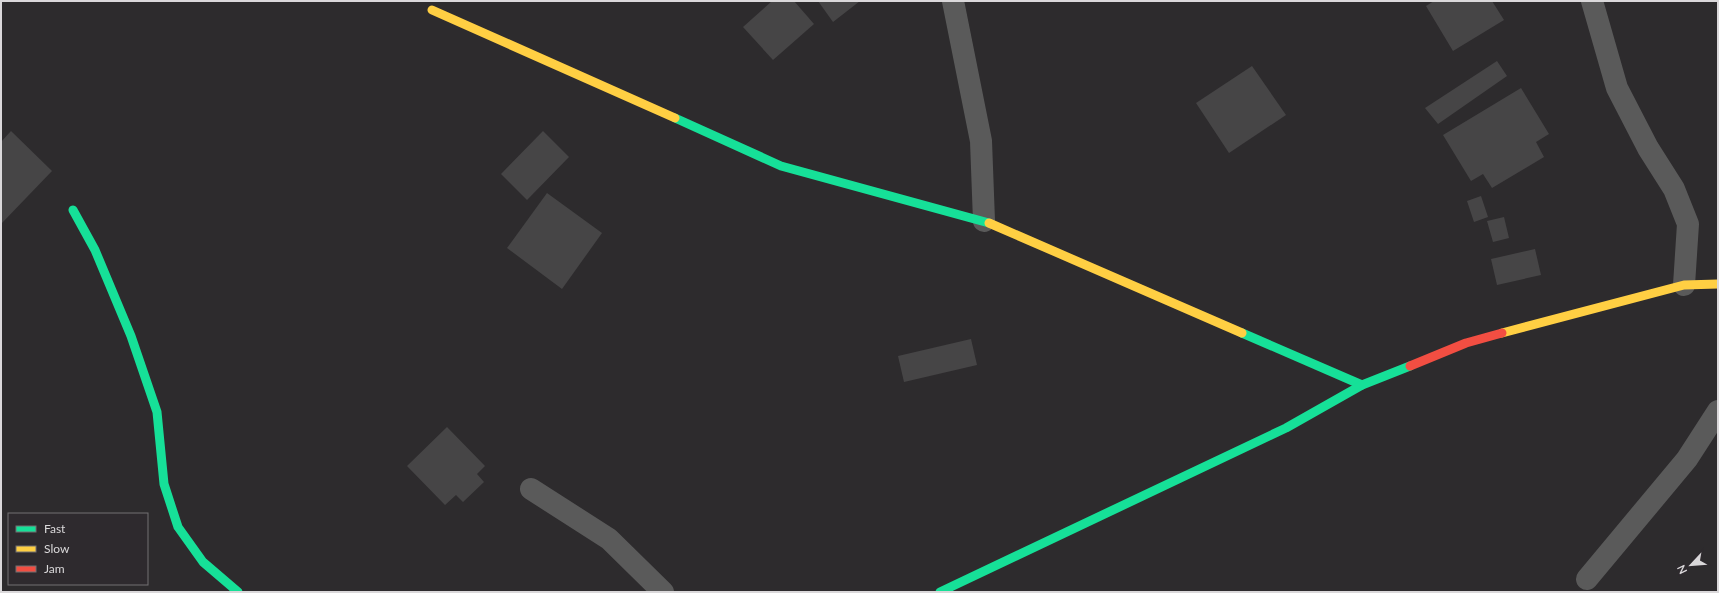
<svg xmlns="http://www.w3.org/2000/svg" width="1719" height="593" font-family="Lato,sans-serif">
  <style>
    .building { fill: #464546 }
    .lines { fill: none; stroke-linecap: round; stroke-linejoin: round }
    .street { stroke: #5a5a5a; stroke-width: 22 }
    .fast { stroke: #16e098; stroke-width: 9 }
    .slow { stroke: #ffcf43; stroke-width: 9 }
    .jam { stroke: #f24e42; stroke-width: 9 }
  </style>
  <rect width="100%" height="100%" fill="#2d2b2d"/>
  <g class="building">
    <path d="M772,1H794L814,24L773,60L743,27Z"/>
    <path d="M818,1H860L833,22Z"/>
    <path d="M1434,1H1492L1504,20L1453,51L1426,6Z"/>
    <path d="M1497,61L1507,76L1438,124L1425,108Z"/>
    <path d="M1252,66L1286,115L1229,153L1196,103Z"/>
    <path d="M1521,88L1549,134L1536,142L1544,157L1492,188L1483,174L1471,181L1443,135Z"/>
    <path d="M11,131L52,171L1,224V142Z"/>
    <path d="M543,131L569,157L527,200L501,174Z"/>
    <path d="M547,193L602,233L562,289L507,248Z"/>
    <path d="M1481,196L1488,217L1474,222L1467,201Z"/>
    <path d="M1504,217L1509,238L1493,242L1487,221Z"/>
    <path d="M1535,249L1541,275L1497,285L1491,259Z"/>
    <path d="M971,339L977,365L904,382L898,356Z"/>
    <path d="M447,427L485,466L477,474L484,482L463,502L456,495L445,505L407,466Z"/>
  </g>
  <g class="lines">
    <g class="street">
      <path d="M953,1L981,141L984,221"/>
      <path d="M1592,1L1617,88L1648,148L1674,189L1688,224L1684,285"/>
      <path d="M531,489L609,539L663,592"/>
      <path d="M1587,579L1687,459L1718,411"/>
    </g>
    <g class="fast">
      <path d="M675,118L781,166L989,223"/>
      <path d="M73,210L95,250L131,336L157,412L164,484L178,527L203,562L238,592"/>
      <path d="M1242,333L1362,385"/>
      <path d="M940,592L1286,428L1362,385L1410,366"/>
    </g>
    <g class="slow">
      <path d="M432,10L675,118"/>
      <path d="M989,223L1242,333"/>
      <path d="M1502,333L1684,285L1718,284"/>
    </g>
    <path class="jam" d="M1410,366L1466,343L1502,333"/>
  </g>
  <rect width="1719" height="593" fill="none" stroke="#dad8da" stroke-width="4"/>
  <rect x="8" y="513" width="140" height="72" fill="#2e2a2e" stroke="#737073"/>
  <rect x="16" y="526" width="20" height="6" fill="#16e098" stroke="#737073"/>
  <text x="44" y="533" font-size="12" fill="#dad8da">Fast</text>
  <rect x="16" y="546" width="20" height="6" fill="#ffcf43" stroke="#737073"/>
  <text x="44" y="553" font-size="12" fill="#dad8da">Slow</text>
  <rect x="16" y="566" width="20" height="6" fill="#f24e42" stroke="#737073"/>
  <text x="44" y="573" font-size="12" fill="#dad8da">Jam</text>
  <g transform="translate(1691 565) rotate(244)" stroke="#2e2a2e" stroke-width="3" paint-order="stroke">
  <path d="M0-3L7 15L0 10L-7 15Z" fill="#dad8da"/>
  <text y="-6" font-size="11" font-weight="bold" text-anchor="middle" fill="#dad8da">N</text>
  </g>
</svg>
